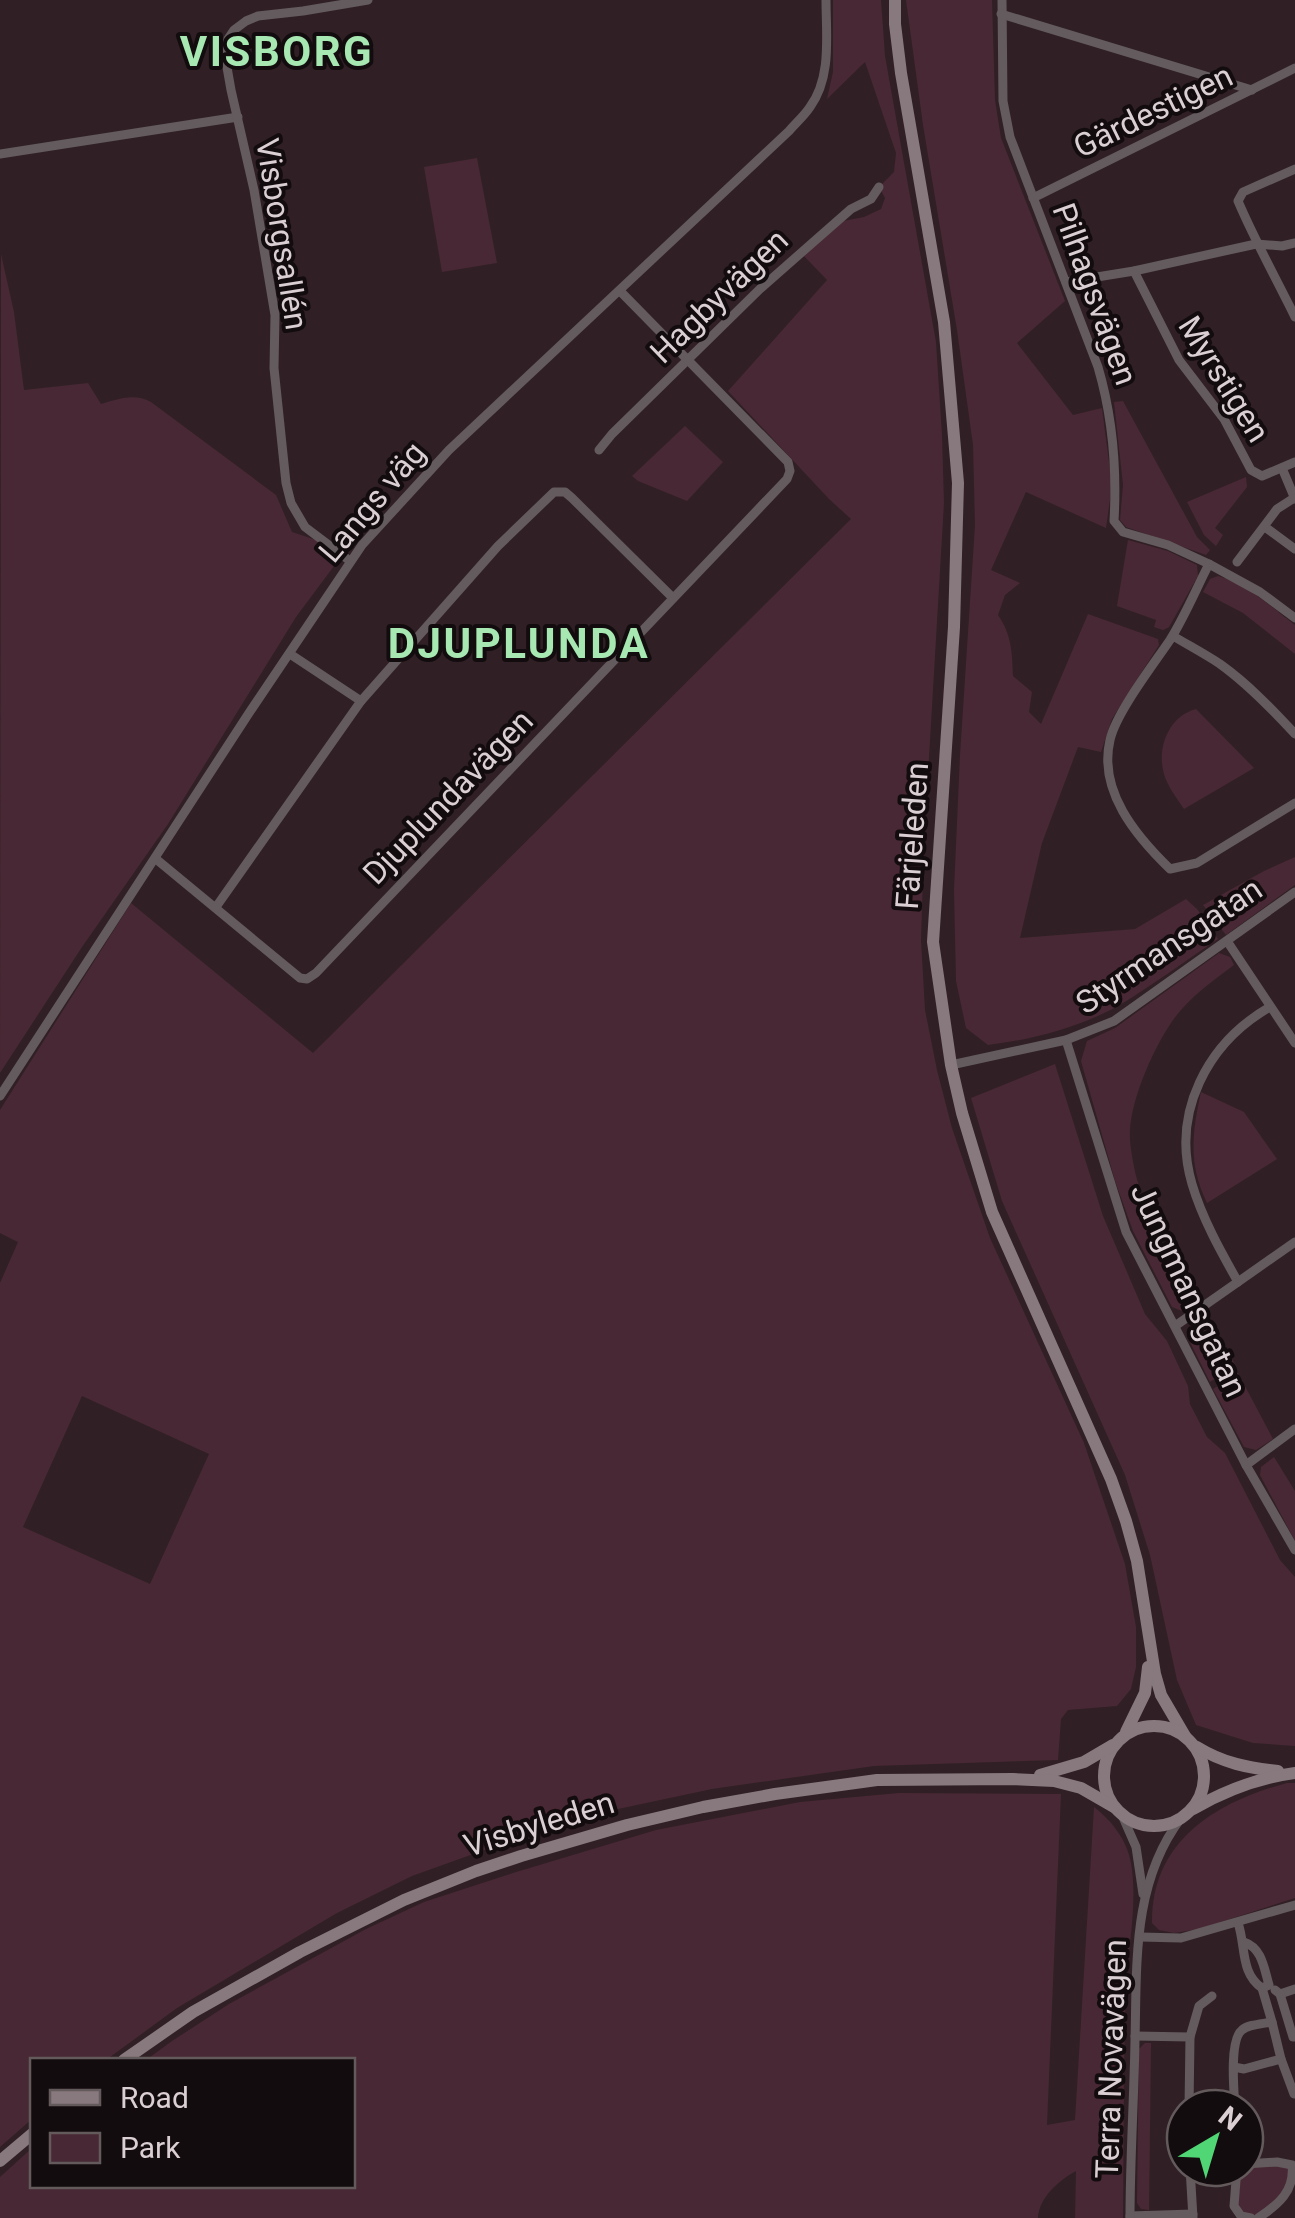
<svg xmlns="http://www.w3.org/2000/svg" width="1295" height="2218" font-family="Roboto,sans-serif">
  <style>
    .green { fill: #482834; fill-rule: evenodd }
    .lines { fill: none; stroke-linecap: round; stroke-linejoin: round }
    .minor { stroke: #645b5e; stroke-width: 9 }
    .secondary { stroke: #87797e; stroke-width: 12 }
    .labels { text-anchor: middle; stroke-width: 8; stroke-linejoin: round; paint-order: stroke }
    .street-label { font-size: 32px; fill: #dacfd2; stroke: #130c0e }
    .district-label { font-size: 42px; font-weight: bold; letter-spacing: 2.5px; fill: #a7e8b2; stroke: #130c0e }
  </style>
  <rect width="100%" height="100%" fill="#302025"/>
  <g class="green">
    <path d="M833,0H881L885,56L936,342L942,435L944,503L924,843L921,940L925,1010L937,1070L952,1128L990,1238L1084,1443L1125,1564L1136,1627V1667L1131,1689L1117,1706L1068,1710L1061,1719L1058,1760L874,1766L712,1789L618,1809L490,1848L412,1876L337,1913L177,2008L106,2060H32V2119L0,2147V1283L18,1242L0,1233V1110L131,903L313,1053L851,519L829,499L728,391L827,280L803,255L843,221L864,217L881,209L885,198L879,187L894,172L896,153L865,62L827,99L833,72ZM82,1396L209,1454L150,1584L23,1527Z"/>
    <path d="M906,0H992L995,100L1001,138L1065,301L1017,343L1073,415L1102,408L1112,485L1106,528L1026,492L991,570L1020,583L1005,595L998,615C1012,635 1012,653 1013,676L1032,692L1029,712L1041,724L1088,614L1158,639L1159,645L1112,719L1101,752L1078,747L1042,843L1020,938L1135,929L1186,899L1197,909L1218,939C1188,959 1158,981 1128,1000C1086,1026 1036,1039 988,1045L966,1028L956,981L954,890L960,755L975,525L973,445L957,330L923,125Z"/>
    <path d="M477,158L497,263L442,272L424,167Z"/>
    <path d="M1,254L14,312L24,390L88,383L101,404C119,399 134,393 151,402L276,495L292,532L316,540L337,562L296,617L168,824L82,947L0,1073Z"/>
    <path d="M1123,401L1197,537L1210,550L1206,555L1126,527L1120,520L1123,485L1114,402Z"/>
    <path d="M685,426L723,462L687,501L638,481L632,476Z"/>
    <path d="M1246,477L1247,487L1215,528L1223,535L1216,546L1204,535L1187,502Z"/>
    <path d="M1128,540L1168,551L1197,565L1198,576L1169,627L1163,630L1154,627L1156,620L1117,606Z"/>
    <path d="M1218,576C1247,583 1272,608 1295,625V654L1243,613L1203,592L1210,579Z"/>
    <path d="M1196,709L1254,768L1184,809C1178,800 1171,791 1167,782C1154,754 1166,717 1196,709Z"/>
    <path d="M1295,857V885L1226,935L1203,905L1264,871Z"/>
    <path d="M1219,953L1230,957L1234,965C1215,979 1197,992 1181,1010C1158,1036 1132,1095 1130,1130C1129,1143 1133,1162 1136,1176C1148,1221 1174,1261 1195,1302L1182,1311L1172,1307L1133,1231L1115,1181L1081,1061L1087,1041L1115,1028Z"/>
    <path d="M1055,1064L1103,1216L1145,1314L1167,1341L1188,1386L1190,1404L1207,1437L1225,1453L1280,1560L1295,1577V1746L1253,1743L1196,1725L1177,1680L1150,1555L1125,1475L1002,1201L971,1098Z"/>
    <path d="M1201,1092L1244,1112L1277,1159L1207,1203C1188,1164 1192,1133 1201,1092Z"/>
    <path d="M1206,1314L1236,1366L1210,1382L1186,1334L1191,1325Z"/>
    <path d="M1238,1373L1273,1439L1256,1450L1244,1447L1213,1389Z"/>
    <path d="M1274,1457L1295,1491V1541L1260,1475L1261,1467Z"/>
    <path d="M1287,1783H1295V1898L1199,1929L1174,1933L1159,1930L1152,1923C1151,1841 1216,1802 1287,1783Z"/>
    <path d="M899,1793L1061,1794L1047,2125L1075,2120L1094,1807C1112,1821 1127,1840 1131,1863C1138,1905 1128,1945 1126,1986C1123,2063 1124,2141 1123,2218H1075L1076,2171C1058,2181 1039,2198 1038,2218H0V2177L32,2148V2186H352V2060H146L172,2041L229,2004L366,1929L424,1902L513,1873L656,1830L800,1802Z"/>
    <path d="M1145,2043H1151L1149,2210L1141,2209L1137,2203L1139,2049Z"/>
    <path d="M1275,2165L1289,2167L1290,2186L1268,2208L1256,2216L1243,2213L1236,2205L1239,2168Z"/>
  </g>
  <g class="lines">
    <g class="minor">
      <path d="M1002,0L1003,101L1010,137L1098,367C1113,418 1117,468 1114,521L1123,532L1168,545L1209,564L1260,592L1295,618"/>
      <path d="M1001,14L1252,90"/>
      <path d="M0,154L238,117"/>
      <path d="M1295,169L1243,192L1238,201C1255,241 1276,278 1295,317"/>
      <path d="M1033,198L1295,68"/>
      <path d="M1134,271L1179,360L1224,419L1251,470L1262,476L1295,462"/>
      <path d="M1066,282L1134,271L1256,244L1282,246L1295,243"/>
      <path d="M599,450L612,434L761,288L851,209L871,199L879,187"/>
      <path d="M1282,468L1295,499"/>
      <path d="M1265,527L1295,549"/>
      <path d="M350,561L305,527L291,503L286,483L274,368L275,315L254,190L231,90L225,56L228,39L234,30L246,21L258,16L303,11L368,0"/>
      <path d="M1237,562L1277,509L1294,498"/>
      <path d="M1209,564C1196,589 1185,616 1170,640C1153,665 1116,713 1110,740C1098,791 1136,836 1170,869L1197,863L1295,803"/>
      <path d="M1173,636C1188,645 1205,654 1220,664C1248,684 1272,709 1295,734"/>
      <path d="M290,654L361,701"/>
      <path d="M156,859L300,978L307,979L316,973L787,479L790,471L788,462L620,291"/>
      <path d="M216,907L361,701L498,546L554,492H565L572,498L673,598"/>
      <path d="M1227,941L1295,1043"/>
      <path d="M1066,1040L1126,1232L1246,1465L1295,1550"/>
      <path d="M951,1065L1066,1040L1114,1021L1295,892"/>
      <path d="M0,1096L249,713L362,545L449,450L789,131C796,123 804,116 810,107C832,77 826,35 826,0"/>
      <path d="M1238,1282C1221,1252 1202,1218 1192,1184C1171,1113 1207,1043 1270,1007"/>
      <path d="M1175,1326L1295,1242"/>
      <path d="M1246,1465L1295,1429"/>
      <path d="M1122,1815L1136,1847L1143,1894"/>
      <path d="M1238,1923C1246,1946 1240,1973 1262,1988L1269,1985C1264,1968 1262,1948 1244,1942"/>
      <path d="M1140,1937L1181,1938L1295,1905"/>
      <path d="M1262,1988L1272,2022"/>
      <path d="M1275,1990L1280,1994L1295,1989"/>
      <path d="M1280,1994L1293,2037H1295"/>
      <path d="M1135,2036L1190,2037"/>
      <path d="M1281,2059L1294,2094"/>
      <path d="M1234,2067L1244,2069L1281,2059L1272,2022C1263,2024 1249,2024 1242,2030C1229,2040 1234,2092 1235,2108"/>
      <path d="M1189,2108L1190,2037L1199,2006L1212,1996"/>
      <path d="M1245,2164L1277,2162L1292,2165C1295,2191 1278,2205 1258,2218"/>
      <path d="M1190,2168L1193,2218"/>
      <path d="M1237,2168L1234,2206L1241,2216L1251,2218"/>
      <path d="M1130,2216L1193,2214"/>
      <path d="M1130,2218C1130,2159 1134,2100 1135,2040C1137,1963 1132,1883 1181,1818"/>
    </g>
    <g class="secondary">
      <path d="M895,0V24L901,73L944,322L958,483L954,627L933,942L951,1065L962,1113L992,1212L1111,1479L1126,1521L1137,1561L1155,1674L1161,1695L1185,1736"/>
      <circle cx="1154" cy="1776" r="50"/>
      <path d="M1126,1732L1145,1693L1148,1667"/>
      <path d="M1197,1747C1223,1763 1248,1768 1278,1771"/>
      <path d="M1040,1775L1084,1762L1113,1745"/>
      <path d="M1193,1809C1226,1790 1257,1778 1295,1773"/>
      <path d="M124,2060L193,2012L300,1952L404,1900L476,1871L521,1856L627,1825L703,1807L775,1794L877,1780L1013,1779L1054,1781L1081,1788L1114,1807"/>
      <path d="M0,2161L32,2134"/>
    </g>
  </g>
  <g class="labels">
    <g class="street-label">
      <text transform="translate(1153 111) rotate(-26)" y="11">Gärdestigen</text>
      <text transform="translate(282 234) rotate(81)" y="11">Visborgsallén</text>
      <text transform="translate(1095 294) rotate(70)" y="11">Pilhagsvägen</text>
      <text transform="translate(719 296) rotate(-44)" y="11">Hagbyvägen</text>
      <text transform="translate(1224 379) rotate(58)" y="11">Myrstigen</text>
      <text transform="translate(372 502) rotate(-50)" y="11">Langs väg</text>
      <text transform="translate(448 797) rotate(-46)" y="11">Djuplundavägen</text>
      <text transform="translate(912 836) rotate(-86)" y="11">Färjeleden</text>
      <text transform="translate(1169 946) rotate(-34)" y="11">Styrmansgatan</text>
      <text transform="translate(1189 1290) rotate(65)" y="11">Jungmansgatan</text>
      <text transform="translate(539 1824) rotate(-17)" y="11">Visbyleden</text>
      <text transform="translate(1111 2059) rotate(-88)" y="11">Terra Novavägen</text>
    </g>
    <g class="district-label">
      <text x="277" y="66">VISBORG</text>
      <text x="519" y="658">DJUPLUNDA</text>
    </g>
  </g>
  <rect x="30" y="2058" width="325" height="130" fill="#130c0e" stroke="#635a5c" stroke-width="2.5"/>
  <rect x="50" y="2090" width="50" height="15" fill="#87797e" stroke="#635a5c" stroke-width="2.5"/>
  <text x="120" y="2108" font-size="30" fill="#dacfd2">Road</text>
  <rect x="50" y="2133" width="50" height="30" fill="#482834" stroke="#635a5c" stroke-width="2.5"/>
  <text x="120" y="2158" font-size="30" fill="#dacfd2">Park</text>
  <g transform="translate(1215 2138) rotate(38)"><circle r="48" fill="#130c0e" stroke="#635a5c" stroke-width="2.5"/>
  <path d="M0-8L18 38L0 25L-18 38Z" fill="#50d674"/>
  <text y="-15" font-size="28" font-weight="bold" text-anchor="middle" fill="#dacfd2">N</text>
  </g>
</svg>
